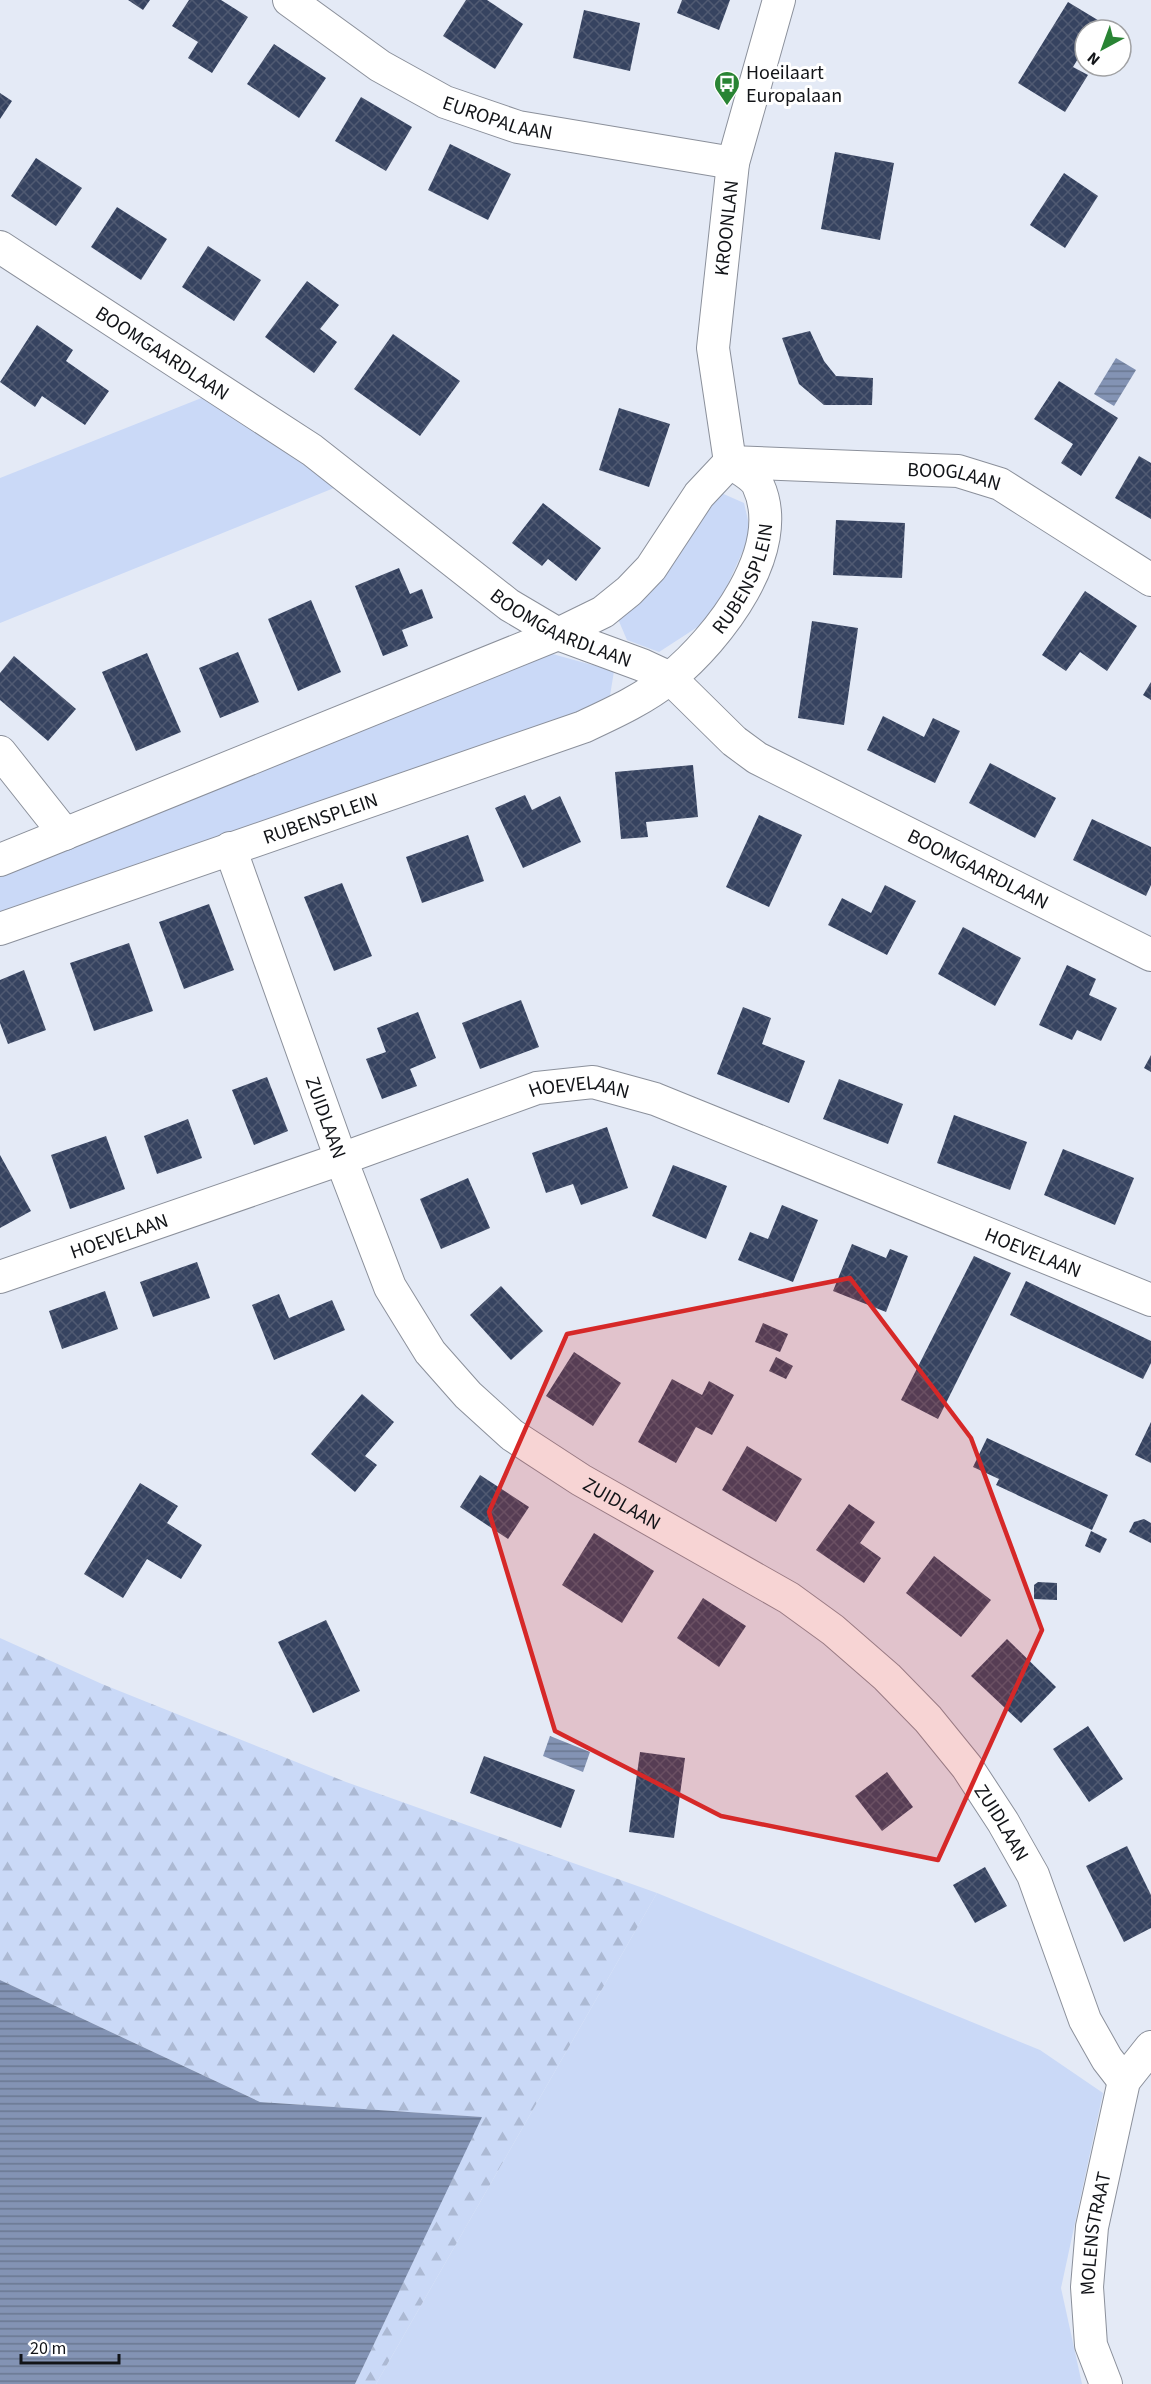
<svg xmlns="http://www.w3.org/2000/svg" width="1151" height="2384" font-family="'Source Sans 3',sans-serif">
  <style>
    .green { fill: #cad9f7 }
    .forest { fill: url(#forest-firs) }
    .water { fill: url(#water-rules) }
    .building { fill: url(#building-cross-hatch) }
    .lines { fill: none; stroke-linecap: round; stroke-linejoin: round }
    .street-casing { stroke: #8b909b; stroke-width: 34 }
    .street { stroke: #fff; stroke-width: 32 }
    .marked { fill: #d62828; fill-opacity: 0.2; stroke: #d62828; stroke-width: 4.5; stroke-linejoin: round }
    .labels { text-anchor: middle; stroke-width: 6; stroke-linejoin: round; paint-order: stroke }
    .poi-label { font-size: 20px; fill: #121418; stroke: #fff; text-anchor: start }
    .street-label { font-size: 20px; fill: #121418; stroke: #fff }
  </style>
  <defs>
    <pattern id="forest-firs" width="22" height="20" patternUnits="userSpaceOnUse" patternTransform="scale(1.5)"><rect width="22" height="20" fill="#cad9f7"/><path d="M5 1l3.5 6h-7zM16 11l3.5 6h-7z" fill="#acb9d3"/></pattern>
    <pattern id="water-rules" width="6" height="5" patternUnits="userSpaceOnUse" patternTransform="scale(1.5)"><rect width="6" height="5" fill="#8393b4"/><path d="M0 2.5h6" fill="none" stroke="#6a7791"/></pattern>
    <pattern id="building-cross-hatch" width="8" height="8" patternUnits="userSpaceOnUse" patternTransform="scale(1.5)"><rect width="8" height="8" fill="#364360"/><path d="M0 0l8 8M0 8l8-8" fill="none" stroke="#505a72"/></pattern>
  </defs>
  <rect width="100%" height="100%" fill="#e4eaf6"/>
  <g class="green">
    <path d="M204,397L273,440L334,488L0,623V478Z"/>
    <path d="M719,492L744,503L751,533L713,617L659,652L627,640L618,619L664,577Z"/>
    <path d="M549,653L614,671L609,702L0,917V873Z"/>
    <path d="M657,1893L1040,2050L1103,2093L1061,2288L1082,2384H376Z"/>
  </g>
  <path class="forest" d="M0,1638L102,1684L346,1782L657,1893L376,2384H355L481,2117L260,2102L0,1980Z"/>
  <g class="water">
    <path d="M1116,358L1136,370L1114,406L1094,394Z"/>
    <path d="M550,1736L590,1752L583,1772L543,1756Z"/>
    <path d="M0,1980L260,2102L482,2117L355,2384H0Z"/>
  </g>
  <g class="building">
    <path d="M128,0H150L143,10Z"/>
    <path d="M189,0H221L248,17L212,73L188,58L198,42L172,26Z"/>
    <path d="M466,0H487L523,24L495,69L443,36Z"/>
    <path d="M682,0H730L719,30L677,13Z"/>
    <path d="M1068,2L1101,22L1096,30H1085V47L1073,67L1088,75L1065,112L1018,83Z"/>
    <path d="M584,10L640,23L630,71L573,58Z"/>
    <path d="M274,44L326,78L299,118L247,84Z"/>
    <path d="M0,93L12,101L0,119Z"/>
    <path d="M361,97L412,127L386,171L335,141Z"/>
    <path d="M450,144L511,174L488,220L428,190Z"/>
    <path d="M835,152L894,163L880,240L821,229Z"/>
    <path d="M36,158L82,188L56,226L11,196Z"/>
    <path d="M1064,173L1098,196L1065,248L1030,225Z"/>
    <path d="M117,207L167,239L141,280L91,247Z"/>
    <path d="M208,246L261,280L234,321L182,287Z"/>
    <path d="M307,281L339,305L320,329L337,342L314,373L265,337Z"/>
    <path d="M37,325L73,350L66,361L109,391L85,425L42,396L35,407L0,382Z"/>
    <path d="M810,331L824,361L836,376L873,378L872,405H824L799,384L782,338Z"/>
    <path d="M393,334L460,381L420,436L354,389Z"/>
    <path d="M1059,381L1118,418L1081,476L1061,463L1073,444L1034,419Z"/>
    <path d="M619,408L670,424L649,487L599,470Z"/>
    <path d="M1139,456L1151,463V519L1115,498Z"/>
    <path d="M543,503L601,548L576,581L548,559L542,566L512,543Z"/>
    <path d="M836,520L905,523L902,578L833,575Z"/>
    <path d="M399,568L410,594L422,589L433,618L402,630L408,646L383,656L355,586Z"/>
    <path d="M1085,591L1137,626L1107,671L1080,652L1066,671L1042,655Z"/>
    <path d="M311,600L341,672L298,691L268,619Z"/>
    <path d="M812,621L858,628L844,725L798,718Z"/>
    <path d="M238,652L259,702L220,718L199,668Z"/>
    <path d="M147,653L181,732L136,751L102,672Z"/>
    <path d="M14,656L76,709L48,741L0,700V673Z"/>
    <path d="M1151,682V700L1143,695Z"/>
    <path d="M883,716L924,737L933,718L960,731L935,783L867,750Z"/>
    <path d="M990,763L1056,798L1035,838L969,803Z"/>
    <path d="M693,765L698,817L646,822L648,837L621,839L615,772Z"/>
    <path d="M525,795L532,810L560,796L581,842L523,868L495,808Z"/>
    <path d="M759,815L802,835L769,907L726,887Z"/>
    <path d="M1092,819L1151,847V885L1146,896L1073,860Z"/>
    <path d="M468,835L484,881L422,903L406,857Z"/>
    <path d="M342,883L372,956L334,971L304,897Z"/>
    <path d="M885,885L916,901L887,955L828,925L842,898L871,913Z"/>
    <path d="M209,904L234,970L184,989L159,922Z"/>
    <path d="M963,927L1021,958L995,1006L938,974Z"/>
    <path d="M129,943L153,1011L94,1031L70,963Z"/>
    <path d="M1067,965L1096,979L1089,995L1117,1008L1101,1041L1077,1030L1072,1040L1039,1025Z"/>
    <path d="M24,970L46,1030L8,1044L0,1023V980Z"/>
    <path d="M521,1000L539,1047L480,1069L462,1023Z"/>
    <path d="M743,1007L771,1018L762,1044L805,1061L789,1103L717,1074Z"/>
    <path d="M418,1012L436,1058L410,1069L417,1086L382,1099L366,1059L386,1052L377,1028Z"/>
    <path d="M1151,1055V1072L1144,1068Z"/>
    <path d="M267,1077L288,1131L254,1145L232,1090Z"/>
    <path d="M839,1079L903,1104L888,1144L823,1119Z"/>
    <path d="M954,1115L1027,1142L1010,1190L937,1163Z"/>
    <path d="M188,1119L202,1158L157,1174L144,1136Z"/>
    <path d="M607,1127L628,1188L581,1205L573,1184L546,1193L532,1153Z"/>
    <path d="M106,1136L125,1189L70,1209L51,1155Z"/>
    <path d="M1063,1149L1134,1178L1115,1225L1044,1195Z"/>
    <path d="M0,1155L31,1211L0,1228Z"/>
    <path d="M673,1165L727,1186L706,1239L652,1216Z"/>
    <path d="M468,1178L490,1228L441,1249L420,1199Z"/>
    <path d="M782,1205L818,1220L793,1282L738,1260L750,1232L768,1239Z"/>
    <path d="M852,1244L886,1258L890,1249L908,1256L886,1312L833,1291Z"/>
    <path d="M974,1256L1011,1273L938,1419L901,1400Z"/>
    <path d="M197,1262L210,1298L153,1317L140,1282Z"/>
    <path d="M1026,1281L1151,1341V1363L1143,1379L1010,1315Z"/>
    <path d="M501,1286L543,1331L511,1360L470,1315Z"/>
    <path d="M105,1291L118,1329L62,1349L49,1311Z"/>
    <path d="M279,1294L289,1318L332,1300L345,1330L274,1360L252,1305Z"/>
    <path d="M763,1323L788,1334L780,1352L755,1342Z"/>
    <path d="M574,1352L621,1383L593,1426L546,1396Z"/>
    <path d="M776,1357L793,1366L786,1379L769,1371Z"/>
    <path d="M672,1379L702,1395L709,1381L734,1395L712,1435L696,1427L676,1463L638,1442Z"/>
    <path d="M362,1394L394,1422L365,1456L377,1465L355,1492L311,1454Z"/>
    <path d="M1151,1422V1463L1135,1455Z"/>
    <path d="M987,1438L1108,1495L1092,1530L996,1485L999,1479L973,1467Z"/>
    <path d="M747,1446L802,1479L776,1522L722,1490Z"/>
    <path d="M480,1475L529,1507L508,1539L460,1507Z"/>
    <path d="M140,1483L178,1506L167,1523L202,1545L181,1579L147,1559L123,1598L84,1574Z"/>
    <path d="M849,1504L875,1522L860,1543L881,1558L864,1583L816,1550Z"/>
    <path d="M1144,1519L1151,1523V1543L1129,1532L1134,1522Z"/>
    <path d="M1091,1531L1107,1539L1100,1553L1085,1546Z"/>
    <path d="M594,1533L654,1571L622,1623L562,1585Z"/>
    <path d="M934,1556L991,1600L961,1637L906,1593Z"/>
    <path d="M1038,1582L1057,1583V1600L1034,1599V1585Z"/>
    <path d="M703,1598L746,1626L719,1667L677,1638Z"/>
    <path d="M326,1620L360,1691L313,1713L278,1642Z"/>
    <path d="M1007,1639L1056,1687L1021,1723L971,1676Z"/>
    <path d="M1088,1726L1123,1779L1089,1802L1053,1749Z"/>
    <path d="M640,1752L685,1758L674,1838L629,1832Z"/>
    <path d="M484,1756L575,1790L561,1828L470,1793Z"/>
    <path d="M887,1772L913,1807L882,1831L855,1796Z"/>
    <path d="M1127,1846L1151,1895V1928L1124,1942L1086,1866Z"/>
    <path d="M985,1867L1007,1906L975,1923L953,1885Z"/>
  </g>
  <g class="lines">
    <defs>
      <g id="street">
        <path id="s1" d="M289,0L380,66L445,102L518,127L733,163"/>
        <path id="s2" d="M0,247L312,450L509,605L558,634L642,665L670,678L734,741L757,758L1151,955"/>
        <path id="s3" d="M730,462L713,348L733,163L779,0"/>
        <path id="s4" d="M730,462L958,471L1000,484L1151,580"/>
        <path d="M0,752L65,834"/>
        <path id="s5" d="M230,848L341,1159L390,1287L430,1352L468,1395L512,1435L581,1480L789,1598L833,1630L887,1677L928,1719L967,1767L1003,1822L1033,1875L1085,2020L1107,2059L1124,2081"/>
        <path d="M0,860L558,634L603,612L629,591L651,568L699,495L730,462"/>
        <path id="s6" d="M0,929L583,727C613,713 644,699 670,678C718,639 788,550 758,485C754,476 738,468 730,462"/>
        <path id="s7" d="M0,1277L341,1159L537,1088L593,1082L655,1099L1151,1300"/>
        <path id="s8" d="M1106,2384L1091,2345L1087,2287L1092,2227L1124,2081L1151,2047"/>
      </g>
    </defs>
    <use href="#street" class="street-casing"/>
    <use href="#street" class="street"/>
  </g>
  <path class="marked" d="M850,1278L971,1438L1042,1630L938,1860L721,1816L555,1731L489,1512L567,1334Z"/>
  <defs>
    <symbol id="bus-pin" viewBox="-11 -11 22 30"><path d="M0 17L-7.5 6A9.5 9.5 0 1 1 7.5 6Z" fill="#298434" stroke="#fff"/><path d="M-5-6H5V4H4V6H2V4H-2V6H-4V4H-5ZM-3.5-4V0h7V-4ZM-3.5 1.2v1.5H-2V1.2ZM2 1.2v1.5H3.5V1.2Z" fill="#fff"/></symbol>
  </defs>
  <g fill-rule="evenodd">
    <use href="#bus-pin" x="712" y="69" width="30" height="40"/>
  </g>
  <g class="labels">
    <g class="poi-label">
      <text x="746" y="79">Hoeilaart<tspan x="746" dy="23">Europalaan</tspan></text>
    </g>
    <g class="street-label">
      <text dy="7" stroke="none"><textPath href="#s1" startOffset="242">EUROPALAAN</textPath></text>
      <text dy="7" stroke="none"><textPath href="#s3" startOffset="236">KROONLAN</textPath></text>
      <text dy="7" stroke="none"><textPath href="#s2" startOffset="194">BOOMGAARDLAAN</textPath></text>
      <text dy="7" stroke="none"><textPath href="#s4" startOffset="225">BOOGLAAN</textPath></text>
      <text dy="7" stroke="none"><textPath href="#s6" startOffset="843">RUBENSPLEIN</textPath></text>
      <text dy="7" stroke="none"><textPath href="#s2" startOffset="680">BOOMGAARDLAAN</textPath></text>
      <text dy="7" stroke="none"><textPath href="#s6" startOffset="339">RUBENSPLEIN</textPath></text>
      <text dy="7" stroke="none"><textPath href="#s2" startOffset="1166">BOOMGAARDLAAN</textPath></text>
      <text dy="7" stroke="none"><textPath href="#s7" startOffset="612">HOEVELAAN</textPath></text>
      <text dy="7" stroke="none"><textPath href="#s5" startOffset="286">ZUIDLAAN</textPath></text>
      <text dy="7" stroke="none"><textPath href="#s7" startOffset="126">HOEVELAAN</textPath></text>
      <text dy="7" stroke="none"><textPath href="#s7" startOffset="1098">HOEVELAAN</textPath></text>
      <text dy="7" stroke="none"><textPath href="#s5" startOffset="790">ZUIDLAAN</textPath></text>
      <text dy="7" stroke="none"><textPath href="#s5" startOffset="1294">ZUIDLAAN</textPath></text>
      <text dy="7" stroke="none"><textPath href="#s8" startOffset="154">MOLENSTRAAT</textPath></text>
    </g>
  </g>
  <g transform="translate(1103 48) rotate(221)"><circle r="28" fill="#ffffff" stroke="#a0a1a3" stroke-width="1.5"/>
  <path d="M0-4.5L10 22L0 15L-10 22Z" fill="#298434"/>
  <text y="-9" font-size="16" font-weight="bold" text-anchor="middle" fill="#121418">N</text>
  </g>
  <path d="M21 2354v9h98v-9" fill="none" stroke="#121418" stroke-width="3"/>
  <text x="30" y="2354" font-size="18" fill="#121418" stroke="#ffffff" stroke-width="4.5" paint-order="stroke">20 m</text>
</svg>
